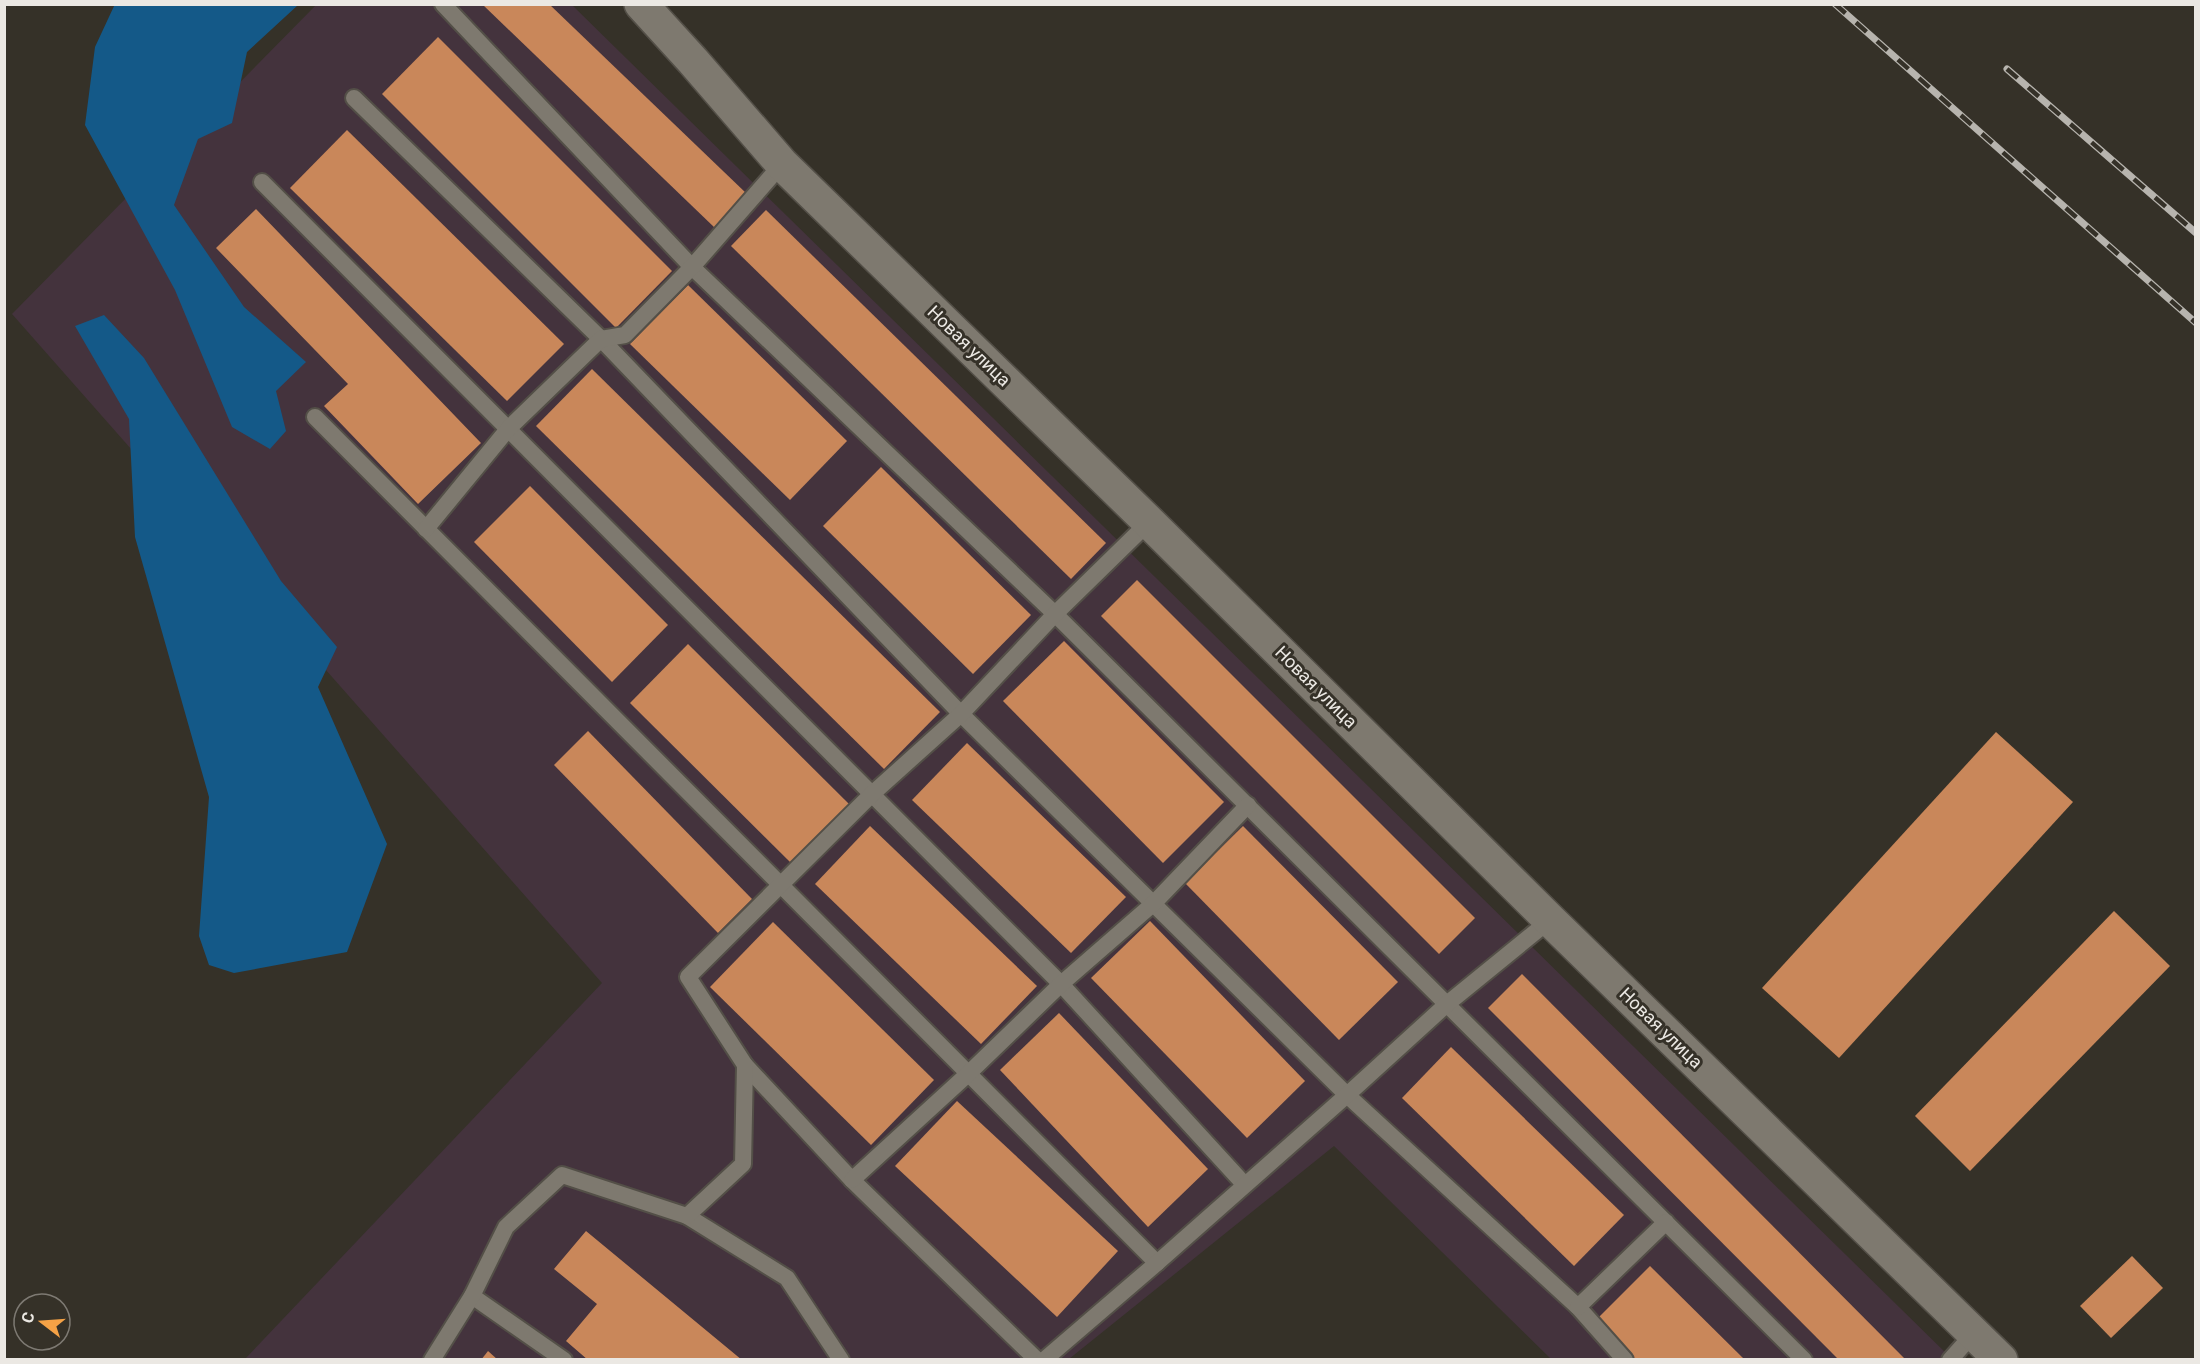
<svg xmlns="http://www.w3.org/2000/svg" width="2200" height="1364" font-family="Roboto,sans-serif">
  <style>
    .industrial { fill: #44333d }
    .water { fill: #145988 }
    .building { fill: #c9875a }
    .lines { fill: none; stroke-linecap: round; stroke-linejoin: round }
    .lane-casing { stroke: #534f47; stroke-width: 20 }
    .secondary-casing { stroke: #534f47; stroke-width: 36 }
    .lane { stroke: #7e796f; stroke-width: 16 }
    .secondary { stroke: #7e796f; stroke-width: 33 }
    .rail-casing { stroke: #b7b4ae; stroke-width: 7 }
    .rail { stroke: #353128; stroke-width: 4.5; stroke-dasharray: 14; stroke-linecap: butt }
    .labels { text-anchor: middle; stroke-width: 6; stroke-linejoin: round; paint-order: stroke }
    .street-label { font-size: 18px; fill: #ebe8e3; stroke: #353128 }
  </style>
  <rect width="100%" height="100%" fill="#353128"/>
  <path class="industrial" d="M316,5H572L1952,1359H1551L1334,1146L1069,1359H245L602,983L12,314Z"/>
  <g class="water">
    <path d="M115,4L298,5L247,52L232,123L198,139L174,205L244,307L306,362L276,391L286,431L270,449L232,427L175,290L85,125L95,47Z"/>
    <path d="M104,315L144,358L281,581L337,647L318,687L387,844L347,952L234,973L209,965L199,936L209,797L135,537L129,419L75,326Z"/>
  </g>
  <g class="building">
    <path d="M482,4H549L747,194L715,228Z"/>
    <path d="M438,37L672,271L616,328L382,94Z"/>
    <path d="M347,130L564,344L507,401L290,188Z"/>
    <path d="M256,209L481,443L418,504L324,406L348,384L216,248Z"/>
    <path d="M766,210L1106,543L1071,579L731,246Z"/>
    <path d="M688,285L847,441L790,500L630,344Z"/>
    <path d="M592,369L940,712L884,769L536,426Z"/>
    <path d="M881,467L1031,615L973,674L823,526Z"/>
    <path d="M530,486L668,625L612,682L474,542Z"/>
    <path d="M1137,580L1475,918L1439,954L1101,616Z"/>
    <path d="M1064,641L1224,802L1163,863L1003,701Z"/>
    <path d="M688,644L849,804L791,863L630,703Z"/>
    <path d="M588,731L752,899L718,933L554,765Z"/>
    <path d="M1996,732L2073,802L1839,1058L1762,988Z"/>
    <path d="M967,743L1126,897L1071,953L912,800Z"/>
    <path d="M870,826L1037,986L981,1044L815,884Z"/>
    <path d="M1243,826L1398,982L1339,1040L1185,883Z"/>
    <path d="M2114,911L2170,966L1970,1171L1915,1116Z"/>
    <path d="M1150,921L1305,1081L1247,1138L1091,978Z"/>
    <path d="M773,922L934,1080L871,1145L710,987Z"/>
    <path d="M1522,974L1906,1360H1839L1488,1008Z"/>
    <path d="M1059,1013L1208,1169L1148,1227L1000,1070Z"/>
    <path d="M1451,1047L1624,1215L1574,1266L1402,1098Z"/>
    <path d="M957,1101L1118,1251L1057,1317L895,1166Z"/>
    <path d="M586,1231L742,1360H588L566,1341L597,1304L554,1269Z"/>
    <path d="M2132,1256L2163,1288L2111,1338L2080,1306Z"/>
    <path d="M1650,1266L1745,1360H1636L1596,1320Z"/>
    <path d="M488,1351L498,1360H481Z"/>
  </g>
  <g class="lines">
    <defs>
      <g id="lane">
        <path d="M443,4L692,267L1055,614L1804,1360"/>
        <path d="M354,98L601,339L961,714L1347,1095L1578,1307L1625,1360"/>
        <path d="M262,182L1061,984L1244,1184"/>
        <path d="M315,417L1157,1263"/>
        <path d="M426,529L508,429L601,339L625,335L692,267L782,164"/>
        <path d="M745,1065L852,1180L1037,1360"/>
        <path d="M852,1180L969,1073L1061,984L1154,903L1248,805"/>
        <path d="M687,1216L787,1278L841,1360"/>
        <path d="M472,1296L564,1360"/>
        <path d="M1578,1307L1666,1222"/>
        <path d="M432,1360L472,1296L506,1227L562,1175L687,1216L743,1164L745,1065L688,977L872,794L961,714L1055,614L1149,522"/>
        <path d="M1044,1360L1157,1263L1347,1095L1447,1004L1550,920"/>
        <path d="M1950,1360L1974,1333"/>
      </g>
      <path id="secondary" d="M641,4L693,61L782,164L1149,522L1550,920L2001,1360"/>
    </defs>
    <use href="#lane" class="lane-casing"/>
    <use href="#secondary" class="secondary-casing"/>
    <use href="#lane" class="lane"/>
    <use href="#secondary" class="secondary"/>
    <defs>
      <g id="rail">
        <path d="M1835,4L2196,323"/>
        <path d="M2007,69L2196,233"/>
      </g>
    </defs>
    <use href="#rail" class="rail-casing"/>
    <use href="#rail" class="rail"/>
  </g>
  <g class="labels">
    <g class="street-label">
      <text transform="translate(969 346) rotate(44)" y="6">Новая улица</text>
      <text transform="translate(1316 687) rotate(45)" y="6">Новая улица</text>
      <text transform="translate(1661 1028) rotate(44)" y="6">Новая улица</text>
    </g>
  </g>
  <rect width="2200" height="1364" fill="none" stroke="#ebe8e3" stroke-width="12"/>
  <g transform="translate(42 1322) rotate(287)"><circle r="28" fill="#353128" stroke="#7e7a73" stroke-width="1.5"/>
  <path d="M0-4.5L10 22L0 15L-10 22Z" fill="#f5a246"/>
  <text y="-9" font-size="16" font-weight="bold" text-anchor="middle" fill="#ebe8e3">С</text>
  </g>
</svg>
